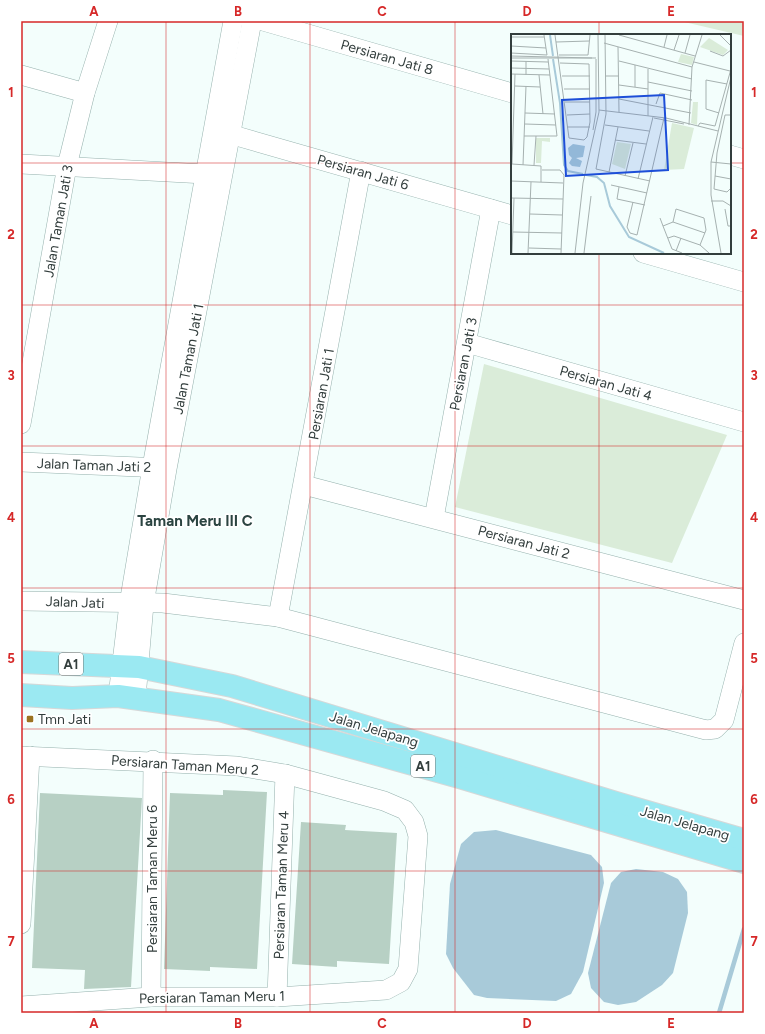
<svg xmlns="http://www.w3.org/2000/svg" width="765" height="1034" font-family="Figtree,sans-serif">
  <style>
    .green { fill: #daecd9 }
    .water { fill: #a8cad9 }
    .lines { fill: none; stroke-linecap: round; stroke-linejoin: round }
    .stream { stroke: #a8cad9; stroke-width: 4.5 }
    .building { fill: #b7d0c4 }
    .minor-casing { stroke: #95b1ad; stroke-width: 20 }
    .major-casing { stroke: #d6d8d8; stroke-width: 24 }
    .minor { stroke: #fff; stroke-width: 19 }
    .major { stroke: #9be9f2; stroke-width: 22 }
    .grid { fill: none; stroke: #d62828; stroke-width: 1; stroke-opacity: 0.55 }
    .poi-dot { fill: #9b7320; stroke: #fff; stroke-width: 1.5 }
    .labels { text-anchor: middle; stroke-width: 3.5; stroke-linejoin: round; paint-order: stroke }
    .shield { fill: #fff; stroke: #707877; stroke-width: 1 }
    .shield-label { font-size: 13px; font-weight: bold; fill: #333e3d }
    .street-label { font-size: 14px; fill: #333e3d; stroke: #fff }
    .poi-label { font-size: 14px; fill: #333e3d; stroke: #fff; text-anchor: start }
    .neighbourhood-label { font-size: 15px; font-weight: bold; fill: #2b4441; stroke: #fff }
    .inset-river { fill: none; stroke: #a8cad9; stroke-width: 2 }
    .inset-road { fill: none; stroke: #a6b1b0; stroke-width: 1 }
    .view { fill: #1d4ed8; fill-opacity: 0.15; stroke: #1d4ed8; stroke-width: 2 }
    .inset-edge { fill: none; stroke: #333e3d; stroke-width: 2 }
    .neatline { fill: none; stroke: #d62828; stroke-width: 1.5 }
    .grid-label { font-size: 13px; text-anchor: middle; font-weight: bold; fill: #d62828 }
  </style>
  <rect width="100%" height="100%" fill="#f3fefc"/>
  <g class="green">
    <path d="M680,21H744V36Z"/>
    <path d="M484,364L727,435L672,563L455,507Z"/>
  </g>
  <g class="water">
    <path d="M496,830L591,855L602,867L604,883L583,972L571,994L556,1001L487,998L474,995L453,968L446,954L450,884L461,844L474,832Z"/>
    <path d="M636,869L663,872L678,879L687,892L688,913L673,973L662,985L636,1002L618,1005L604,1002L591,988L588,973L611,883L621,872Z"/>
  </g>
  <g class="lines">
    <path class="stream" d="M719,1013L744,929"/>
  </g>
  <g class="building">
    <path d="M223,790L267,792L257,969L210,967V971L164,969L170,793L223,795Z"/>
    <path d="M40,793L142,798L131,987L84,989L85,970L32,968Z"/>
    <path d="M301,822L346,825L345,830L397,833L389,964L337,961V967L292,964Z"/>
  </g>
  <g class="lines">
    <defs>
      <g id="minor">
        <path d="M263,21L512,93"/>
        <path d="M21,75L85,93"/>
        <path d="M219,131L512,215"/>
        <path d="M730,155L744,159"/>
        <path d="M21,164L205,174"/>
        <path d="M643,253L744,282"/>
        <path d="M467,343L744,422"/>
        <path d="M21,424L67,166L85,93L108,21"/>
        <path d="M21,462L163,468"/>
        <path d="M304,485L744,600"/>
        <path d="M434,518L491,209"/>
        <path d="M21,601L163,603L278,617L706,730L715,729L724,720L744,643"/>
        <path d="M278,617L361,171"/>
        <path d="M118,696L129,604L152,467L233,21"/>
        <path d="M136,698L144,604L167,469L252,21"/>
        <path d="M21,756L237,766L285,774L384,801L405,810L414,822L418,836L408,969L401,982L386,990L277,997H151L21,1006"/>
        <path d="M21,924L30,756"/>
        <path d="M151,997L153,760"/>
        <path d="M277,997L285,774"/>
      </g>
      <g id="major">
        <path d="M21,662L139,667L232,686L616,803L744,840"/>
        <path d="M21,695L72,698L118,696L219,710L459,777L744,862"/>
      </g>
    </defs>
    <use href="#minor" class="minor-casing"/>
    <use href="#major" class="major-casing"/>
    <use href="#minor" class="minor"/>
    <use href="#major" class="major"/>
  </g>
  <path class="grid" d="M166,21V1013M310,21V1013M455,21V1013M599,21V35M21,163H512M730,163H744M599,253V1013M21,305H744M21,446H744M21,588H744M21,729H744M21,871H744"/>
  <rect class="poi-dot" x="26" y="715" width="8" height="8" rx="2"/>
  <g class="labels">
    <g class="shield">
      <rect x="59" y="653" width="24" height="22" rx="3"/>
      <rect x="411" y="755" width="24" height="22" rx="3"/>
    </g>
    <g class="shield-label">
      <text x="71" y="669">A1</text>
      <text x="423" y="771">A1</text>
    </g>
    <g class="street-label">
      <text transform="translate(387 57) rotate(16)" y="5">Persiaran Jati 8</text>
      <text transform="translate(363 172) rotate(16)" y="5">Persiaran Jati 6</text>
      <text transform="translate(58 221) rotate(-80)" y="5">Jalan Taman Jati 3</text>
      <text transform="translate(188 359) rotate(-79)" y="5">Jalan Taman Jati 1</text>
      <text transform="translate(463 364) rotate(-79)" y="5">Persiaran Jati 3</text>
      <text transform="translate(606 383) rotate(16)" y="5">Persiaran Jati 4</text>
      <text transform="translate(321 394) rotate(-80)" y="5">Persiaran Jati 1</text>
      <text transform="translate(94 465) rotate(2)" y="5">Jalan Taman Jati 2</text>
      <text transform="translate(524 542) rotate(15)" y="5">Persiaran Jati 2</text>
      <text transform="translate(75 602) rotate(2)" y="5">Jalan Jati</text>
      <text transform="translate(374 729) rotate(17)" y="5">Jalan Jelapang</text>
      <text transform="translate(185 765) rotate(4)" y="5">Persiaran Taman Meru 2</text>
      <text transform="translate(685 823) rotate(16)" y="5">Jalan Jelapang</text>
      <text transform="translate(152 879) rotate(-90)" y="5">Persiaran Taman Meru 6</text>
      <text transform="translate(281 885) rotate(-88)" y="5">Persiaran Taman Meru 4</text>
      <text transform="translate(212 997) rotate(-1)" y="5">Persiaran Taman Meru 1</text>
    </g>
    <g class="poi-label">
      <text x="38" y="724">Tmn Jati</text>
    </g>
    <g class="neighbourhood-label">
      <text x="195" y="526">Taman Meru III C</text>
    </g>
  </g>
  <g transform="translate(511 34)">
    <rect width="220" height="220" fill="#f3fefc"/>
    <path d="M198,4L217,16L212,21L189,13ZM170,20L183,23L181,31L167,28ZM182,68H187L186,91L180,89ZM161,89L183,94L173,135L153,136ZM25,104H39V108L31,107L30,129H25ZM106,108L120,110L114,135L101,130Z" fill="#daecd9"/>
    <path d="M62,110L74,112L72,123L65,124L71,127L69,133L61,132L58,129L61,124L58,121L57,114Z" fill="#a8cad9"/>
    <path class="inset-river" d="M39,1L42,22M42,25L49,69L53,131L57,137L72,140M75,141L86,143L93,149L99,172L118,203L153,219"/>
    <path class="inset-road" d="M33,1L36,21M44,1L58,104L73,106L76,103L79,88L78,30L49,29M94,1L95,80L85,135L139,147M108,1L184,22M209,1L220,12M0,3H33M45,8L78,7M93,9L181,33M0,12L35,14M107,13L108,78M153,13L156,1M163,16L168,1M199,17L212,22L220,16M0,19L36,21M174,19L179,1M48,21H77L79,1M0,22L81,24M0,24H85M0,27L37,28M108,27L181,45M183,28L219,37M0,34L38,35M0,40L39,41M15,41V27M28,41L32,80M51,42H79M94,42H108M137,48L181,57M108,51L137,55M4,52L29,53M124,53V31M53,55H79M108,65L180,79M54,68H79M145,70L149,59L181,66M88,76L155,84L207,97M14,79L44,80M208,79L195,75V46L216,50M56,81L79,80M220,81H214L206,119L203,155L216,158L220,154M137,82V35M143,84L173,90M14,90L45,91M94,91L138,97M178,91L181,33L191,1M187,92L189,89L204,92L220,35M56,93H79M82,96L85,78V25M13,102H46L37,25M104,106L135,110M200,128L220,130M1,130L4,40M1,130L30,132V148M12,131L15,52M23,131L25,102M31,136H49L53,141L50,219M98,138L107,93M114,142L122,109M204,142L220,145M127,145L142,83M0,147L52,149M100,151L136,159M108,153L106,165L134,171M0,164L52,165M200,167H212L220,172M122,168L116,193L119,199L126,201L153,84M214,175L217,192H220M19,180L51,181M149,184L152,192L162,188M162,188L165,175L193,184L195,196L189,211M162,188L194,199M152,192L161,215L171,219M2,198L51,199M157,204L163,202L189,211L198,219M18,214L50,215M165,217L170,204M1,219L3,164M17,219L20,148M64,219L72,149L88,78L87,1M73,219L80,162M210,219L200,161V128L220,43"/>
    <path class="view" d="M153,61L157,136L55,142L51,66Z"/>
    <rect width="220" height="220" class="inset-edge"/>
  </g>
  <rect width="765" height="1034" fill="none" stroke="#ffffff" stroke-width="44"/>
  <rect x="22" y="22" width="721" height="990" class="neatline"/>
  <g class="grid-label">
    <text x="94" y="16">A</text>
    <text x="238" y="16">B</text>
    <text x="382" y="16">C</text>
    <text x="527" y="16">D</text>
    <text x="671" y="16">E</text>
    <text x="11" y="97">1</text>
    <text x="754" y="97">1</text>
    <text x="11" y="239">2</text>
    <text x="754" y="239">2</text>
    <text x="11" y="380">3</text>
    <text x="754" y="380">3</text>
    <text x="11" y="522">4</text>
    <text x="754" y="522">4</text>
    <text x="11" y="663">5</text>
    <text x="754" y="663">5</text>
    <text x="11" y="804">6</text>
    <text x="754" y="804">6</text>
    <text x="11" y="946">7</text>
    <text x="754" y="946">7</text>
    <text x="94" y="1028">A</text>
    <text x="238" y="1028">B</text>
    <text x="382" y="1028">C</text>
    <text x="527" y="1028">D</text>
    <text x="671" y="1028">E</text>
  </g>
</svg>
